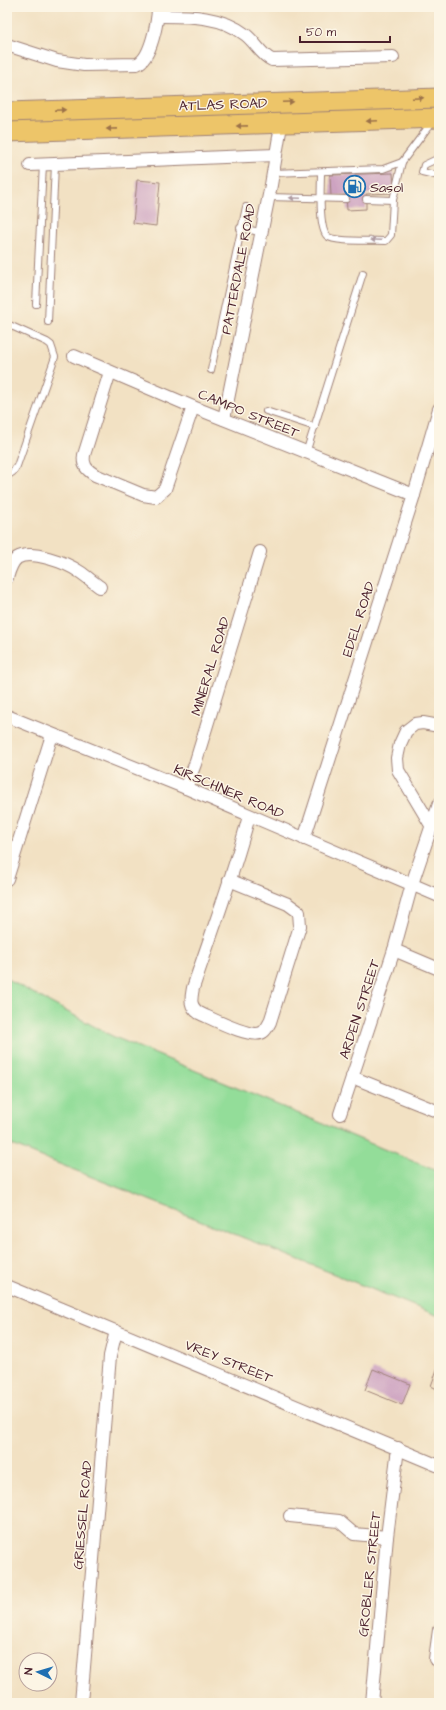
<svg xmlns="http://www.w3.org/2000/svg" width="446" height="1710" font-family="'Architects Daughter',sans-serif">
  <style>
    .green { fill: #93dd99; stroke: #6e7e62 }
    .building { fill: #cda3c1 }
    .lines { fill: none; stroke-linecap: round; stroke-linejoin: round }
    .lane-casing { stroke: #9e8077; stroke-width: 8 }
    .street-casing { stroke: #9e8077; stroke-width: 14 }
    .primary-casing { stroke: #9e8077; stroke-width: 21 }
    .lane { stroke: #fff; stroke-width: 6 }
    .street { stroke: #fff; stroke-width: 12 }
    .primary { stroke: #edc569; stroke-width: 19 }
    .oneway { fill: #9c724a }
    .oneway2 { fill: #ae9aa0 }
    .labels { text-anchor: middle; stroke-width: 3; stroke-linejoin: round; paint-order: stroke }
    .street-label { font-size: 14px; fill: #4a1f2b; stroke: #fcf5e5 }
    .poi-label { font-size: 14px; fill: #4a1f2b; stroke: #fcf5e5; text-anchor: start }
  </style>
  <rect width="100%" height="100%" fill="#fcf5e5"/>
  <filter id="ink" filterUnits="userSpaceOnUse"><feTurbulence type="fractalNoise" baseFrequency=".025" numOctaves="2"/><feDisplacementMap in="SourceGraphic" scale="8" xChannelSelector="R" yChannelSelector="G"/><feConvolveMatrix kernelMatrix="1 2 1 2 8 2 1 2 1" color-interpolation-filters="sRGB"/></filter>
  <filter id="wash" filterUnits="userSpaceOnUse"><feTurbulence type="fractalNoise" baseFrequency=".012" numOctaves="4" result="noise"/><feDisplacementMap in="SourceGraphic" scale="16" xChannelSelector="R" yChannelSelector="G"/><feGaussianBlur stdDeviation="0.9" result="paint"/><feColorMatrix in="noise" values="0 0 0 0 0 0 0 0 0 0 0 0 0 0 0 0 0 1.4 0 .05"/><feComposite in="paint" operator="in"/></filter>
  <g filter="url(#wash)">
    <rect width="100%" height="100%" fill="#f2e1c3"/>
    <path class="green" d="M7,979L112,1036L439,1172V1316L7,1143Z"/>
    <g id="blocks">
      <g class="building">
        <path d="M393,173L394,193L366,194V209L347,210L346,195L331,196L330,175Z"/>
        <path d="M137,180L160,182L156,226L133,223Z"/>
        <path d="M439,1364V1390L431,1386Z"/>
        <path d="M373,1369L410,1384L402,1405L365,1390Z"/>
      </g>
    </g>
  </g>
  <g filter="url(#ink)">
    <use href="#blocks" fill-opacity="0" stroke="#9e8077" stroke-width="1"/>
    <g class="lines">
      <defs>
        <g id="lane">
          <path d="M439,158L424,165L422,172L439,176"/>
          <path d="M321,172C321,186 318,227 327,236C335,243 374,240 386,241L391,235L393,200L402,162L432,122"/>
          <path d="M273,173L383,169L402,162"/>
          <path d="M268,197L346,199"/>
          <path d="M366,199L393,200"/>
          <path d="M240,228L260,232"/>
          <path d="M36,304L43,164"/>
          <path d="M48,322L55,164"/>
          <path d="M7,324L47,342L51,345L55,357L17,466L13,472L7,476"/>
          <path d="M211,370L246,207"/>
          <path d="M266,411L315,427"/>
          <path d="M306,453L363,273"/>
        </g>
        <g id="street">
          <path d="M158,16C187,16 221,15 246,35C256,43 261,55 272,60L393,57"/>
          <path d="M7,45L57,61L84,65L137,64C151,59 158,20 158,7"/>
          <path d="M30,165L276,155"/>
          <path d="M74,356L193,407L414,495"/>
          <path d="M110,372L84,455C82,465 87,470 95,475L143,495L156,497L165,489L193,407"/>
          <path d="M224,419L271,185L281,125"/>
          <path d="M7,578C9,571 11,563 17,558C31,549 67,563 80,572C86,576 93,582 100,587"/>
          <path d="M7,716L186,788L439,896"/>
          <path d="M186,788L195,764L260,552"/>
          <path d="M432,827L398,770L397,758L400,744L406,731L415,724L423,723L439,726"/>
          <path d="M304,839L414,495L439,409"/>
          <path d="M7,879L52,735"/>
          <path d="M229,880L288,904L299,912L300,926L270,1022C268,1026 266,1030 263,1032C252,1040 211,1018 199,1013C189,1006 191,999 193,988C212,931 234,874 249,816"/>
          <path d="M394,950L439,969"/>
          <path d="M352,1077L439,1112"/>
          <path d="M340,1114L394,950L412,884L439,804"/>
          <path d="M7,1286L439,1466"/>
          <path d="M290,1516L339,1521L354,1534L387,1537"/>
          <path d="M435,1659L439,1630"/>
          <path d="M81,1703L110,1356L116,1331"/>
          <path d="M372,1703L387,1537L398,1448"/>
        </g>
        <g id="primary">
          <path d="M7,112L439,98"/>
          <path d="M7,132L439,118"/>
        </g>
      </defs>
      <use href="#lane" class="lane-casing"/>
      <use href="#street" class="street-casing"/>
      <use href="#primary" class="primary-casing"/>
      <use href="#lane" class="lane"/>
      <use href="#street" class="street"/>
      <use href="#primary" class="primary"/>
    </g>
    <defs><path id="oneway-solid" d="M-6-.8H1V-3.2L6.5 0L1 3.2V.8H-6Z"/></defs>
    <g class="oneway">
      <use href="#oneway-solid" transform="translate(418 98) rotate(-2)"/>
      <use href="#oneway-solid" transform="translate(288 102) rotate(-2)"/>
      <use href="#oneway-solid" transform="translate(60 110) rotate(-2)"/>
      <use href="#oneway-solid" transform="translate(372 121) rotate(178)"/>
      <use href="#oneway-solid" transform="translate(242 126) rotate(179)"/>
      <use href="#oneway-solid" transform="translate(112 129) rotate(179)"/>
    </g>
    <g class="oneway2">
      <use href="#oneway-solid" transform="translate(295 198) rotate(-178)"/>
      <use href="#oneway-solid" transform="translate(376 240) rotate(-178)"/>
    </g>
  </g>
  <defs>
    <symbol id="fuel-ring" viewBox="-11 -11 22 22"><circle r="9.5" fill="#fcf5e5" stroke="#1f6fb2" stroke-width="1.5"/><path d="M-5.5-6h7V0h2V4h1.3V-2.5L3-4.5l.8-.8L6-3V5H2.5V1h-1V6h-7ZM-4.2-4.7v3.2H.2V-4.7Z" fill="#1f6fb2"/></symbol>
  </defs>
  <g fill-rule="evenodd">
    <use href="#fuel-ring" x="342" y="174" width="25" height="25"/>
  </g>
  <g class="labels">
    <g class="street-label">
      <text transform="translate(223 104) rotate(-2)" y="5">ATLAS ROAD</text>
      <text transform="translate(238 269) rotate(-79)" y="5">PATTERDALE ROAD</text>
      <text transform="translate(249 413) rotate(22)" y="5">CAMPO STREET</text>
      <text transform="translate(358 619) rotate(-72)" y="5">EDEL ROAD</text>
      <text transform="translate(210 666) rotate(-73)" y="5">MINERAL ROAD</text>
      <text transform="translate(229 791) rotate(23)" y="5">KIRSCHNER ROAD</text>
      <text transform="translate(359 1009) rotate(-72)" y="5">ARDEN STREET</text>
      <text transform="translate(229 1361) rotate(22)" y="5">VREY STREET</text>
      <text transform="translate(82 1515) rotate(-85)" y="5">GRIESSEL ROAD</text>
      <text transform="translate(369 1574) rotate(-84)" y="5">GROBLER STREET</text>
    </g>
    <g class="poi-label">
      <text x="370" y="192">Sasol</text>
    </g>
  </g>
  <rect width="446" height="1710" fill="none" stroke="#fcf5e5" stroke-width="24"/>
  <g transform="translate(38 1672) rotate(275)"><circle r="19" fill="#fcf5e5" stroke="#b59f9b"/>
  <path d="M0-3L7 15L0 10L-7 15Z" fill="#1f6fb2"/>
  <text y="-6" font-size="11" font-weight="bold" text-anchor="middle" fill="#4a1f2b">N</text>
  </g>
  <path d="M300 36v6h90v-6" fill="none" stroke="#4a1f2b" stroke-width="2"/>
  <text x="306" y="36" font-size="12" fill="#4a1f2b" stroke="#fcf5e5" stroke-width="3" paint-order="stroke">50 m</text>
</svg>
